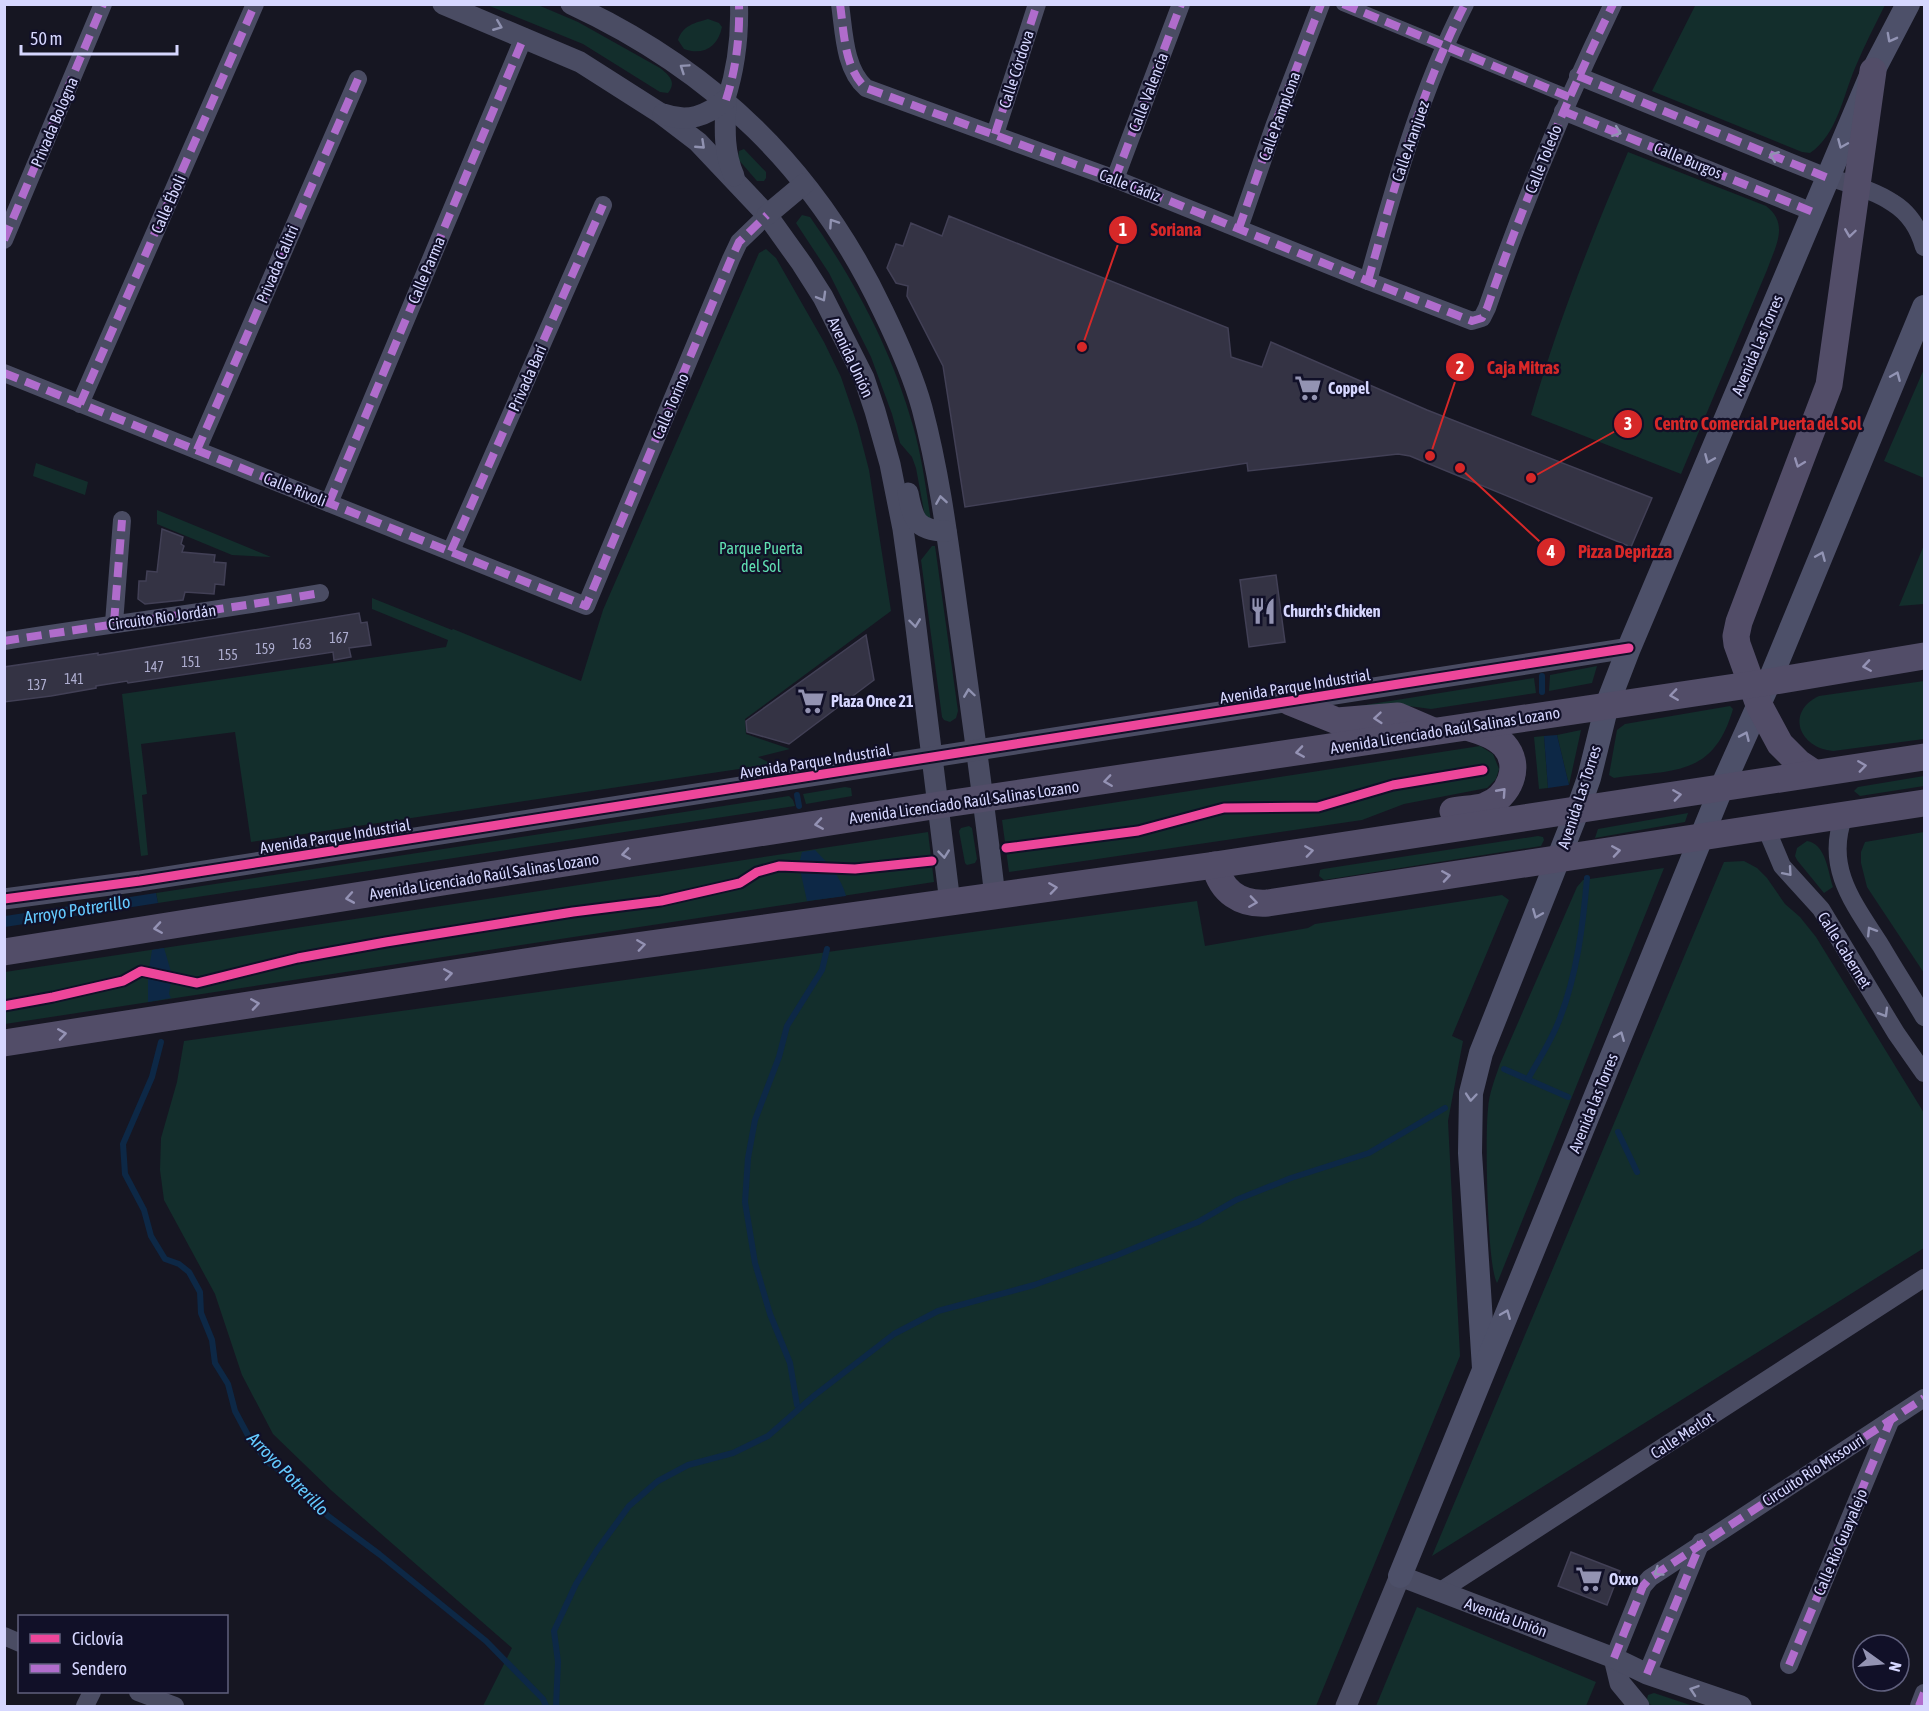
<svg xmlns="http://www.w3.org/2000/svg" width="1929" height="1711" font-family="'Asap Condensed',sans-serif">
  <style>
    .green { fill: #132e2c }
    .water { fill: #0d2846 }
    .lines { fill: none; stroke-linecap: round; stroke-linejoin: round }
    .stream { stroke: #0d2846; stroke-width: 6 }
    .building { fill: #343344; stroke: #424056; stroke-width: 1.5 }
    .pedestrian { stroke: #4a4c63; stroke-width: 14 }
    .minor { stroke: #4a4c63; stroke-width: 18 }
    .tertiary { stroke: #4a4c63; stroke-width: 21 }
    .secondary { stroke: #4d5069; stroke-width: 24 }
    .primary { stroke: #524d68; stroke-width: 27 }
    .quiet { stroke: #b06ccc; stroke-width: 8; stroke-dasharray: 15 8; stroke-linecap: butt }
    .cycleway-casing { stroke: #111028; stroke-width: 13 }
    .cycleway { stroke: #ed469a; stroke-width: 9 }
    .oneway { stroke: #9092b1 }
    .oneway2 { stroke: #9294b4 }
    .oneway3 { stroke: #9492b4 }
    .labels { text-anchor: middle; stroke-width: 4.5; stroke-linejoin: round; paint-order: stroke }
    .number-label { font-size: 14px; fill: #aeaed0 }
    .street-label { font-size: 16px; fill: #d6d7ff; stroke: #111028 }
    .poi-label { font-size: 16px; font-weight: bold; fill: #d6d7ff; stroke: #111028; text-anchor: start }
    .park-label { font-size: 16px; fill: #60e1b2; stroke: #111028 }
    .water-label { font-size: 18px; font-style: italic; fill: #64caff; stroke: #111028 }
    .leader { fill: none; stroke: #d62828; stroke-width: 2 }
    .callout-dot { fill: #d62828; stroke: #111028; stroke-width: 2 }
    .mark-label { font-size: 18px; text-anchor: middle; font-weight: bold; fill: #fff }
    .callout-label { font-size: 18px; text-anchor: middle; font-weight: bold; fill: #d62828; stroke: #111028; stroke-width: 4.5; stroke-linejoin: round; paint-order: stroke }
  </style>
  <rect width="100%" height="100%" fill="#161622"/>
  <g class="green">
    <path d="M1696,4H1885V5C1875,25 1864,46 1855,68C1843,96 1837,135 1810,153L1802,152L1652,91Z"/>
    <path d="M487,5H538L578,22L660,68C669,75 677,82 668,93L660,92L583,44Z"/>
    <path d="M708,19L719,23L722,27C718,47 703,56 684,49L678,40C683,25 695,23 708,19Z"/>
    <path d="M744,149L766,172V178L764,181H757L738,159L739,151Z"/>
    <path d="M1628,152L1766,206C1790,224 1775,247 1767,270L1681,474L1531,415C1557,325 1591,238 1628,152Z"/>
    <path d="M802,215L810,217C855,281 892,351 913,426C922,457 926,489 931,521L926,522L916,468L912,457L900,443L892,414L871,357L829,273L796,223Z"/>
    <path d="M766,249L776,258L824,342L841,377L857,424L869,470L891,611L745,719L746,734L790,749L758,757L772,764L251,842L235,732L141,744L147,794L142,795L148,855L141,856L122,694L446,647L448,640L372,609V598L452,630L453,629L581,681L603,610L759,253Z"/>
    <path d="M1924,369V478L1884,461Z"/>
    <path d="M36,463L88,482L85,495L33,476Z"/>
    <path d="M157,510L271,557L232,555L157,524Z"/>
    <path d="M1924,545V604L1899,606Z"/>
    <path d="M932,546H935L958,711L956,718L950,722L944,720L942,717L921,560Z"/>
    <path d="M1597,666L1592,683L1549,691L1550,675Z"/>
    <path d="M1534,678L1536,693L1431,709L1394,704L1340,709Z"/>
    <path d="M1924,681V739L1833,751C1799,748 1785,712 1819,696Z"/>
    <path d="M1730,706L1733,709C1713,778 1673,769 1614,778L1609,775L1617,730L1625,724Z"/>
    <path d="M1581,730L1569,785L1557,735Z"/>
    <path d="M1544,736L1548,788L1539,789L1534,737Z"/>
    <path d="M1480,746L1493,754L1499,769L1496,779L1487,788L1404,804L1362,820L1009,872L1002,820Z"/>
    <path d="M1924,776V786L1860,796L1854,791L1858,787Z"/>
    <path d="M845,787L851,788L852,796L806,804L803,794Z"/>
    <path d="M789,796L793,800L795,806L158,903L156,893Z"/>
    <path d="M1688,813L1685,822L1595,838L1598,829Z"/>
    <path d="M969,826L972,828L977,859L975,863L967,865L965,863L959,831L961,828Z"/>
    <path d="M928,832L934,882L5,1024V972Z"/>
    <path d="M1924,832V973L1867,887L1861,863V852L1865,842Z"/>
    <path d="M1538,836L1543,837L1544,840L1541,846L1324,880L1319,876L1320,870L1323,869Z"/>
    <path d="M1807,841C1826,844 1828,872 1833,887L1824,893L1797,860L1795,856L1797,848Z"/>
    <path d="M1744,861L1757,868L1767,878L1785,904L1800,917L1816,937L1924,1113V1248L1432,1556L1718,876L1724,862Z"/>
    <path d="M1664,868L1498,1281L1497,1283C1487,1266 1485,1134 1488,1109C1489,1093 1495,1079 1500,1064L1577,887L1583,880Z"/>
    <path d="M1502,895L1509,900L1452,1036L1463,1041L1448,1121L1460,1356L1316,1706H483L512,1648L332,1491L273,1434L242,1375L215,1294L164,1200L160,1170L161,1138L177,1082L184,1041L1197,901L1205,946L1308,928L1315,924Z"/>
    <path d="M1417,1607L1596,1682L1586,1706H1376Z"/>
    <path d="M1654,1693L1693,1706H1654L1649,1704L1647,1699L1648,1695Z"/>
  </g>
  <g class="water">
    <path d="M1557,735L1569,785L1548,788L1544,736Z"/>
    <path d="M815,850C828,863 841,877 846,896L807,901L801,874L800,860L802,852Z"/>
    <path d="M156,893L158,903L5,927V916Z"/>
    <path d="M164,948L172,975L169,994L171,998L148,1002V975L152,950Z"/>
  </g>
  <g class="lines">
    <g class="stream">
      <path d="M1542,676V692"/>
      <path d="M797,795L799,806"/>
      <path d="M161,1042L152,1077L123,1144L125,1174L144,1210L151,1236L165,1259L179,1264L189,1272L200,1292L201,1313L212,1340L215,1363L228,1384L235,1411L251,1441L269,1463L296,1482L328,1516L379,1554L486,1641L543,1699L546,1706"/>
      <path d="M1504,1069L1568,1097"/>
      <path d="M1528,1079C1539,1059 1552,1040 1560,1018C1577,974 1583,925 1587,878"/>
      <path d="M1618,1132L1637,1172"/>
      <path d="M797,1405L790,1363L770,1314L755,1263L745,1202L748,1158L755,1120L779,1057L787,1026L822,970L827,949"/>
      <path d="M556,1706L558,1662L554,1631L576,1584L597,1550L629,1506L658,1481L688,1465L733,1453L768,1436L815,1395L894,1334L938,1311L1034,1285L1115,1256L1198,1222L1236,1200L1291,1178L1369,1153L1445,1108"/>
    </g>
  </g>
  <g class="building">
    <path d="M949,216L1228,328L1231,357L1262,367L1271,342L1427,410L1652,498L1631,547L1410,456L1398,454L1248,471L1247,463L965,507L943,366L907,296L908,286L896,283L887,268L896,244L903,246L911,223L942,236Z"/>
    <path d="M162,529L183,537L181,544L184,546L182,552L215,555L214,562L226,563L224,585L215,584L214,594L185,592L183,600L145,604L138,599L139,581H146L147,571L157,572Z"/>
    <path d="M1276,575L1285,642L1249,647L1240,580Z"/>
    <path d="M359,613L361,623L367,622L371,645L349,648L351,657L334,660L333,652L128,683L127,681L96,686V688L51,696L4,702V667L98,653V655Z"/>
    <path d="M866,635L874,680L789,744L747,732L746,721Z"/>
    <path d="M1571,1552L1620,1571L1607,1605L1558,1586Z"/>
  </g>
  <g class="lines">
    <path class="pedestrian" d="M1343,4L1569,97"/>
    <g class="minor">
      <path d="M840,4C844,31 844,69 866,88L1115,179L1368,281L1472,321L1482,318L1487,308C1523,204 1565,103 1613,4"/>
      <path d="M1578,76C1656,108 1734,140 1812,171C1838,182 1870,187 1893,203C1909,213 1919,229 1924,247"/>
      <path d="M726,100C736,69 740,37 739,4"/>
      <path d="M1563,111L1813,212"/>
      <path d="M995,134L1037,4"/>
      <path d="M1115,179L1181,4"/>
      <path d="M1239,228L1275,124L1321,4"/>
      <path d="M4,240L103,4"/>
      <path d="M1368,281C1394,188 1420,92 1465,4"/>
      <path d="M4,373L586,606L731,259L739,242L767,215"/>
      <path d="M80,404L255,4"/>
      <path d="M197,450L358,79"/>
      <path d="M329,503L524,37"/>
      <path d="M451,551L603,205"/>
      <path d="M114,623L122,520"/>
      <path d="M4,641C110,624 215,611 320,593"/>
      <path d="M1844,816C1824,867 1854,904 1881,946C1895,970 1910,993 1924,1017"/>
      <path d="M1766,828L1782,866L1821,909L1896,1033L1924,1073"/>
      <path d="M1439,1592L1924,1278"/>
      <path d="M4,1636L20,1643"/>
      <path d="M1614,1658L1643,1586L1650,1578L1924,1398"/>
      <path d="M1789,1665L1891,1419"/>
      <path d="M1647,1674L1701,1542"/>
      <path d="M138,1692L175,1706"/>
      <path d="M85,1706L92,1692"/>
      <path d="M1919,1706L1924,1693"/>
    </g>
    <g class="tertiary">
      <path d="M443,4L580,62L660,113L698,142L767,215L802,264L823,297L864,378L875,411L890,464L903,529L910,579L950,903"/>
      <path d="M571,4C713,70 816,169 883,311C898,342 913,375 922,408C942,483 950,560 961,636C973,723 985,810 995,897"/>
      <path d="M726,100C725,127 723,151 734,176"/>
      <path d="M663,114C688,123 706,116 726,100"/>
      <path d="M767,215L804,184"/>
      <path d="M908,493C913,519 916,531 946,531"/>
      <path d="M4,899L140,881L1629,648"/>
      <path d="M1614,1658L1620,1683L1639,1706"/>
      <path d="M1346,1706L1400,1576L1614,1658L1647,1674L1741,1706"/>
    </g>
    <g class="secondary">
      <path d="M1484,1368L1470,1153L1471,1093L1481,1053L1578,809L1589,778L1607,705L1629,648L1873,71L1908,4"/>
      <path d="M1400,1576L1721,789L1769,682L1924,307"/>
    </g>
    <g class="primary">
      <path d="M1290,702L1337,721L1398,716L1433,731"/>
      <path d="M1814,773L1799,763L1780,744L1759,705L1737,644L1736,636L1739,622L1829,385L1873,71"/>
      <path d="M1453,811C1463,809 1476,809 1485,806C1509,797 1523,766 1504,745C1494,735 1480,731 1467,727"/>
      <path d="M1215,865C1221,892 1241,905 1268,903L1924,803"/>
      <path d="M4,952L443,882L939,805L1769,682L1924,656"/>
      <path d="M4,1043L564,956L1215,865L1924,757"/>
    </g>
    <g class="quiet">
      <path d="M840,4C844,31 844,69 866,88L1115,179L1368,281L1472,321L1482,318L1487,308C1523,204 1565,103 1613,4"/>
      <path d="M1343,4L1569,97"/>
      <path d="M1578,76L1828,178"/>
      <path d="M726,100C736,69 740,37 739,4"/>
      <path d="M1563,111L1813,212"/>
      <path d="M995,134L1037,4"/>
      <path d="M1115,179L1181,4"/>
      <path d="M1239,228L1275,124L1321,4"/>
      <path d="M4,240L103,4"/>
      <path d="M1368,281C1394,188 1420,92 1465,4"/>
      <path d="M4,373L586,606L731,259L739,242L767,215"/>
      <path d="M80,404L255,4"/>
      <path d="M197,450L358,79"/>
      <path d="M329,503L524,37"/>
      <path d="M451,551L603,205"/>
      <path d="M114,623L122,520"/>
      <path d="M4,641C110,624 215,611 320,593"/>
      <path d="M1614,1658L1643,1586L1650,1578L1924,1398"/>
      <path d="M1789,1665L1891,1419"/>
      <path d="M1647,1674L1701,1542"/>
      <path d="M1919,1706L1924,1693"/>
    </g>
    <defs>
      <g id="cycleway">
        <path d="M1006,848L1138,831L1224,808L1318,807L1393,785L1483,770"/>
        <path d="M4,899L140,881L1629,648"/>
        <path d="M4,1006L53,997L123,981L141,971L197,983L298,958L386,942L573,912L661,901L740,883L757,872L779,866L855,869L932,861"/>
      </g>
    </defs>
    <use href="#cycleway" class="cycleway-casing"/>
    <use href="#cycleway" class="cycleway"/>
  </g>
  <defs><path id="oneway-chevron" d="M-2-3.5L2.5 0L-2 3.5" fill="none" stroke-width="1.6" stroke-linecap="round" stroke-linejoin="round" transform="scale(1.5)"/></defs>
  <g class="oneway">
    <use href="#oneway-chevron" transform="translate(498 26) rotate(22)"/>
    <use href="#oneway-chevron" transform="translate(684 68) rotate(-146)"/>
    <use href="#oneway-chevron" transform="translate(1617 132) rotate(21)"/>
    <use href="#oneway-chevron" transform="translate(701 145) rotate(43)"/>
    <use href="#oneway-chevron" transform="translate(1774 156) rotate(-158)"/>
    <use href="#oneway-chevron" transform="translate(833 223) rotate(-124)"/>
    <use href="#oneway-chevron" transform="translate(822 297) rotate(60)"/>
    <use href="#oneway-chevron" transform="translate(941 500) rotate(-99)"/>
    <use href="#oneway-chevron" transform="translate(915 623) rotate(83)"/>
    <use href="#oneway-chevron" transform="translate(969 693) rotate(-98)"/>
    <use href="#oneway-chevron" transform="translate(944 854) rotate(84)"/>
    <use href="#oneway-chevron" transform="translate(1788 872) rotate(49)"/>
    <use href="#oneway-chevron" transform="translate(1871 931) rotate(-122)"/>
    <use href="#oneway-chevron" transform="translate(1884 1013) rotate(59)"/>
    <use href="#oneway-chevron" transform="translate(1658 1572) rotate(145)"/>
    <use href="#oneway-chevron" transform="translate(1694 1690) rotate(-161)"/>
  </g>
  <g class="oneway2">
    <use href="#oneway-chevron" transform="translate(1891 38) rotate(118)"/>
    <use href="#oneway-chevron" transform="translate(1842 144) rotate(113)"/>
    <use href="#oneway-chevron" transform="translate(1896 376) rotate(-67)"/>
    <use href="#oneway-chevron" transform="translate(1709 459) rotate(113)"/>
    <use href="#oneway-chevron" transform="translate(1821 556) rotate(-67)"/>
    <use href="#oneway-chevron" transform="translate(1745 736) rotate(-66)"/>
    <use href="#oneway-chevron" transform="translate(1537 914) rotate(112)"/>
    <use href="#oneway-chevron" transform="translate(1620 1036) rotate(-68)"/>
    <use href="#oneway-chevron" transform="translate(1471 1097) rotate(95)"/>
    <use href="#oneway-chevron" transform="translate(1506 1314) rotate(-68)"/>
  </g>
  <g class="oneway3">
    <use href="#oneway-chevron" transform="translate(1850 233) rotate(98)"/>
    <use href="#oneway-chevron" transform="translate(1799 463) rotate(111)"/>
    <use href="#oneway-chevron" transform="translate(1867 666) rotate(171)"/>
    <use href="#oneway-chevron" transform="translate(1674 695) rotate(172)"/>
    <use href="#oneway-chevron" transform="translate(1378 718) rotate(175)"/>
    <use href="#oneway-chevron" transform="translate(1300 752) rotate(171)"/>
    <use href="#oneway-chevron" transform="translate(1862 766) rotate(-8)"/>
    <use href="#oneway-chevron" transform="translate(1108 781) rotate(172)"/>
    <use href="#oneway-chevron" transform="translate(1502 792) rotate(-48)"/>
    <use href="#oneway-chevron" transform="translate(1677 795) rotate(-8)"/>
    <use href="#oneway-chevron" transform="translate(819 824) rotate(171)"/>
    <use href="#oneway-chevron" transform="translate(1309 851) rotate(-8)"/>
    <use href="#oneway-chevron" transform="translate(1616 851) rotate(-9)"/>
    <use href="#oneway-chevron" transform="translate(626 854) rotate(171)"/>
    <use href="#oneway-chevron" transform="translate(1446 876) rotate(-9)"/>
    <use href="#oneway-chevron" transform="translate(1053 888) rotate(-8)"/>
    <use href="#oneway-chevron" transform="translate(350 898) rotate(170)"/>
    <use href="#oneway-chevron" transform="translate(1253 902) rotate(8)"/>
    <use href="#oneway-chevron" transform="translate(158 928) rotate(171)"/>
    <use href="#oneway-chevron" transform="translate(641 945) rotate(-8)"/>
    <use href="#oneway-chevron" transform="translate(448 974) rotate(-9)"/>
    <use href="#oneway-chevron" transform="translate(255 1004) rotate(-9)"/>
    <use href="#oneway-chevron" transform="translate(62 1034) rotate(-9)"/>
  </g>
  <defs>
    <symbol id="supermarket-bare" viewBox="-9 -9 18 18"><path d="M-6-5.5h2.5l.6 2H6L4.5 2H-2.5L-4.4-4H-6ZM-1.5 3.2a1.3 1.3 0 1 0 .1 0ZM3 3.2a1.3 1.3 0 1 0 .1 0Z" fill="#9393b2" stroke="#111028" stroke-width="2.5" paint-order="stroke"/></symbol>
    <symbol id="restaurant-bare" viewBox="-9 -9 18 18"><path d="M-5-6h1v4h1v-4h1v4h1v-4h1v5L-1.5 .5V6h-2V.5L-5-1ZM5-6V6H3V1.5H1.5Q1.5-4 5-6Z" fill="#9393b2" stroke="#111028" stroke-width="2.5" paint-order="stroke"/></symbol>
  </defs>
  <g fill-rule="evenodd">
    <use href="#supermarket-bare" x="1289" y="369" width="38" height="38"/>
    <use href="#restaurant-bare" x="1244" y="592" width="38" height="38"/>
    <use href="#supermarket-bare" x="792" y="682" width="38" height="38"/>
    <use href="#supermarket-bare" x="1570" y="1560" width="38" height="38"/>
  </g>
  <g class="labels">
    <g class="number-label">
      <text x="339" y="643">167</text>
      <text x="302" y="649">163</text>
      <text x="265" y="654">159</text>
      <text x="228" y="660">155</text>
      <text x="191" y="667">151</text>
      <text x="154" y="672">147</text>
      <text x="74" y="684">141</text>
      <text x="37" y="690">137</text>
    </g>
    <g class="street-label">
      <text transform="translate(1016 69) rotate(-72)" y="6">Calle Córdova</text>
      <text transform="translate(1148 92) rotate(-69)" y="6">Calle Valencia</text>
      <text transform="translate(1279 116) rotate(-70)" y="6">Calle Pamplona</text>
      <text transform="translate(54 122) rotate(-67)" y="6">Privada Bologna</text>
      <text transform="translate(1410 141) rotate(-71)" y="6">Calle Aranjuez</text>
      <text transform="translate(1543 159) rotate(-68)" y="6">Calle Toledo</text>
      <text transform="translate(1688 160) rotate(22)" y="6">Calle Burgos</text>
      <text transform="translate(1130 185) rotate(21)" y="6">Calle Cádiz</text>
      <text transform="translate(168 204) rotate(-66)" y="6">Calle Éboli</text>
      <text transform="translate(277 264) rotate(-67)" y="6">Privada Calitri</text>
      <text transform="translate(426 270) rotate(-67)" y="6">Calle Parma</text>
      <text transform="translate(1757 345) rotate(-67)" y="6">Avenida Las Torres</text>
      <text transform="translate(851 357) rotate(65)" y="6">Avenida Unión</text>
      <text transform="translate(527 378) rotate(-66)" y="6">Privada Barí</text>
      <text transform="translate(670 406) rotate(-67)" y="6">Calle Torino</text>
      <text transform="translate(295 489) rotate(22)" y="6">Calle Rivoli</text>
      <text transform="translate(162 617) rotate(-8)" y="6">Circuito Río Jordán</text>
      <text transform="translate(1295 686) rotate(-9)" y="6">Avenida Parque Industrial</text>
      <text transform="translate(1445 730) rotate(-9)" y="6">Avenida Licenciado Raúl Salinas Lozano</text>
      <text transform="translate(815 761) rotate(-9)" y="6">Avenida Parque Industrial</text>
      <text transform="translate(1579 797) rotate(-72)" y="6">Avenida Las Torres</text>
      <text transform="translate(964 802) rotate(-8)" y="6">Avenida Licenciado Raúl Salinas Lozano</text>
      <text transform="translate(335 836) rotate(-9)" y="6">Avenida Parque Industrial</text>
      <text transform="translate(484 876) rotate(-9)" y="6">Avenida Licenciado Raúl Salinas Lozano</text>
      <text transform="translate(1845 950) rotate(58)" y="6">Calle Cabernet</text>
      <text transform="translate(1593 1103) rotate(-68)" y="6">Avenida las Torres</text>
      <text transform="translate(1682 1435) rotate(-33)" y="6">Calle Merlot</text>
      <text transform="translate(1813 1470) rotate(-33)" y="6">Circuito Río Missouri</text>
      <text transform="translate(1840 1542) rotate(-67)" y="6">Calle Río Guayalejo</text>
      <text transform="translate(1506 1617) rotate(20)" y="6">Avenida Unión</text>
    </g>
    <g class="poi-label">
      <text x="1328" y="394">Coppel</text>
      <text x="1283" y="617">Church's Chicken</text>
      <text x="831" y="707">Plaza Once 21</text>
      <text x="1609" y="1585">Oxxo</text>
    </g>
    <g class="park-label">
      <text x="761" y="554">Parque Puerta<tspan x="761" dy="18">del Sol</tspan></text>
    </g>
    <g class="water-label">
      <text transform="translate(77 910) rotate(-9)" y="6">Arroyo Potrerillo</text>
      <text transform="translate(288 1474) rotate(46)" y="6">Arroyo Potrerillo</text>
    </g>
  </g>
  <path class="leader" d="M1082 347L1123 230M1430 456L1460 367M1531 478L1628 424M1460 468L1551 552"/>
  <g class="callout-dot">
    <circle cx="1082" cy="347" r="6"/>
    <circle cx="1430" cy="456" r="6"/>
    <circle cx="1531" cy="478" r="6"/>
    <circle cx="1460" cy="468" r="6"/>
    <circle cx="1123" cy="230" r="15"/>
    <circle cx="1460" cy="367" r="15"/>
    <circle cx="1628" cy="424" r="15"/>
    <circle cx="1551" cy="552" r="15"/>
  </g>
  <g class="mark-label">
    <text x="1123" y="236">1</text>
    <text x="1460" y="374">2</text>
    <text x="1628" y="430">3</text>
    <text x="1551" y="558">4</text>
  </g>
  <g class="callout-label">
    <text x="1176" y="236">Soriana</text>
    <text x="1523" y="374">Caja Mitras</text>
    <text x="1758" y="430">Centro Comercial Puerta del Sol</text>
    <text x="1625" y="558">Pizza Deprizza</text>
  </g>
  <rect width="1929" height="1711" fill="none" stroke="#d6d7ff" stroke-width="12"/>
  <rect x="18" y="1615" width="210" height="78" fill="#111028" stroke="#60607e" stroke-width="1.5"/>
  <rect x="30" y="1634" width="30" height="9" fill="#ed469a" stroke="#60607e" stroke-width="1.5"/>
  <text x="72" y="1645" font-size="18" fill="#d6d7ff">Ciclovía</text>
  <rect x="30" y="1664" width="30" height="9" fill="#b06ccc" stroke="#60607e" stroke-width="1.5"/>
  <text x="72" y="1675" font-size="18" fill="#d6d7ff">Sendero</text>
  <g transform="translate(1881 1663) rotate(105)"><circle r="28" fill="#111028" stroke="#60607e" stroke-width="1.5"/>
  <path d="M0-4.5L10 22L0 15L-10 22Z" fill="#9393b2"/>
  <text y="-9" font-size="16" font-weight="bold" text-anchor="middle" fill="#d6d7ff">N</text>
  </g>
  <path d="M21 45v9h156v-9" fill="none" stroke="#d6d7ff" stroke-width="3"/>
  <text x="30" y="45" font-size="18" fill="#d6d7ff" stroke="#111028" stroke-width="4.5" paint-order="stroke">50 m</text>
</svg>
